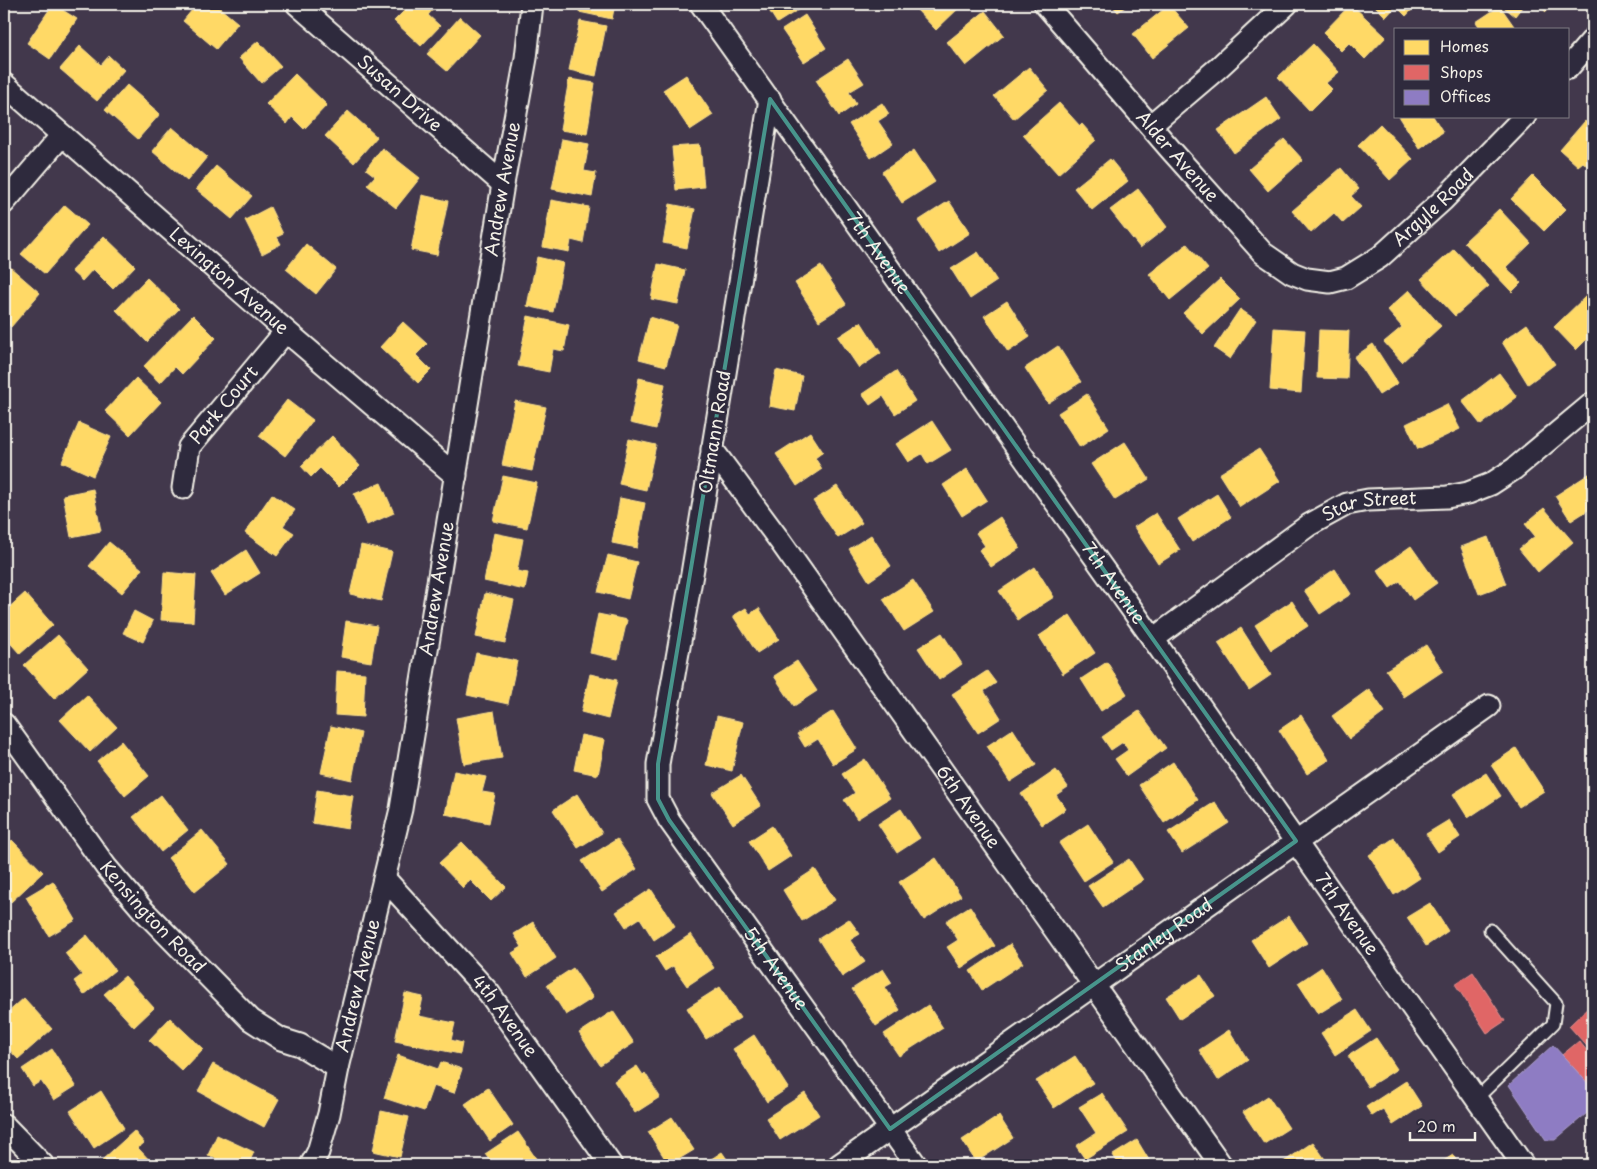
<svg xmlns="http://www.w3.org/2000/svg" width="1597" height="1169" font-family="'Playpen Sans',sans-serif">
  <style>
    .homes { fill: #ffd966; stroke: #fce08d }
    .shops { fill: #e06666; stroke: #e6908d }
    .offices { fill: #8e7cc3; stroke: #ad9fce }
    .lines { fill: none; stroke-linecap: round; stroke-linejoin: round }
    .lane-casing { stroke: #f4f1e8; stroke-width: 15 }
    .street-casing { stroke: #f4f1e8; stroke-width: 25 }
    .lane { stroke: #2f2a3d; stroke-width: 11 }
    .street { stroke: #2f2a3d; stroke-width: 21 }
    .marked { fill: none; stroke: #48958c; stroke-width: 4; stroke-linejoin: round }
    .labels { text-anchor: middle; stroke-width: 5; stroke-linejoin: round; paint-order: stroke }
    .street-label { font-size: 18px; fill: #f4f1e8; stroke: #2f2a3d }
  </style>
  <rect width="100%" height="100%" fill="#42384c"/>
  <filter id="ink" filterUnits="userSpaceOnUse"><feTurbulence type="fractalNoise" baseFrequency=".02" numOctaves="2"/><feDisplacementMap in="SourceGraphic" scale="10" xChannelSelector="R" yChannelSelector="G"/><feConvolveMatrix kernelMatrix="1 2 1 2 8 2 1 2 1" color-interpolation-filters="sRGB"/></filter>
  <g filter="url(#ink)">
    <g class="homes">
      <path d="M53,4L77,19L50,59L27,43Z"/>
      <path d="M197,4H215L238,23L216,49L183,21Z"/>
      <path d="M411,4H433L436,6L428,15L440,26L421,46L394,21Z"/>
      <path d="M581,4H615L612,19L579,12Z"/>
      <path d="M765,4H798L801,8L777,23Z"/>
      <path d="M919,4H963L936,30L915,8Z"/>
      <path d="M1111,4H1129L1118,12Z"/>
      <path d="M1351,4L1386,37L1365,59L1349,43L1341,51L1323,33Z"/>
      <path d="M1373,4H1417L1406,16L1396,6L1386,17Z"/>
      <path d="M1500,4H1518L1522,7L1515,16Z"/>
      <path d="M1537,4H1554L1546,12Z"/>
      <path d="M1169,5L1189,28L1152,58L1133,34Z"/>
      <path d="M1500,6L1516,29H1481L1476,22Z"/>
      <path d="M985,11L1004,35L966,66L947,42Z"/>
      <path d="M805,15L826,48L804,62L782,30Z"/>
      <path d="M460,17L480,35L447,71L427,54Z"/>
      <path d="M580,21L606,26L596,76L569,70Z"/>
      <path d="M258,41L281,66L261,83L239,58Z"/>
      <path d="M1313,44L1339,72L1326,83L1332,89L1310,111L1278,77Z"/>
      <path d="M80,46L101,65L109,56L124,70L97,101L60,69Z"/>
      <path d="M848,59L864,83L849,92L856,104L839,116L816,80Z"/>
      <path d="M1029,67L1048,90L1014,119L994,96Z"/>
      <path d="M295,74L327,105L304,129L292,117L287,124L266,104Z"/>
      <path d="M686,75L713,115L690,130L663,90Z"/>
      <path d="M569,79L595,83L587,134L560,130Z"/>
      <path d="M127,85L160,114L138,139L105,110Z"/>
      <path d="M1266,97L1281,119L1234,153L1218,130Z"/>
      <path d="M882,103L889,114L878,121L893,143L871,158L849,124Z"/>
      <path d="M1059,103L1080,126L1082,124L1096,140L1058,174L1023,135Z"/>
      <path d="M348,111L377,137L354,163L325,136Z"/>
      <path d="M1399,116H1433L1443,132L1419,148Z"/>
      <path d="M1585,121L1593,128V171L1583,162L1578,166L1560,150Z"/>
      <path d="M1380,124L1413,159L1390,180L1358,145Z"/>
      <path d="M172,127L207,157L187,181L152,151Z"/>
      <path d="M562,139L589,144L584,171L596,173L592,197L552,189Z"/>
      <path d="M1284,139L1303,160L1268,191L1249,169Z"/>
      <path d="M700,145L704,187L676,190L672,147Z"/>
      <path d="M382,148L420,178L396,208L367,185L375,176L366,169Z"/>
      <path d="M914,150L935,182L902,203L882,172Z"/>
      <path d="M1110,159L1128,181L1092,210L1074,188Z"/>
      <path d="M216,166L252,196L232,219L196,189Z"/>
      <path d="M1341,168L1359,189L1351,196L1361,207L1343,223L1334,213L1311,233L1292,211Z"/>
      <path d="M1533,176L1566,209L1544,231L1511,199Z"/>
      <path d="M1138,189L1167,227L1140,248L1110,210Z"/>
      <path d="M422,195L448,201L437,255L411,250Z"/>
      <path d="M551,200L589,207L583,243L571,240L569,252L543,247Z"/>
      <path d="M949,201L970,233L939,253L918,221Z"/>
      <path d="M670,204L695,209L687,248L663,243Z"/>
      <path d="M65,205L88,225L45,274L21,254Z"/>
      <path d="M270,207L283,234L277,237L281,244L262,254L245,220Z"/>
      <path d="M1499,209L1531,243L1506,267L1521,283L1512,292L1464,242Z"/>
      <path d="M104,236L135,266L113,289L93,269L82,281L71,271Z"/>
      <path d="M306,244L336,269L316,294L286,269Z"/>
      <path d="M1187,244L1208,269L1170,300L1149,274Z"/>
      <path d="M1454,249L1489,286L1455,316L1421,279Z"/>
      <path d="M978,252L997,281L970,299L951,269Z"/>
      <path d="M537,257L563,263L553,312L527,306Z"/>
      <path d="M658,264L685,270L678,304L651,299Z"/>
      <path d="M821,266L846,304L819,321L795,283Z"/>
      <path d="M10,267L40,293L11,327L4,321V275Z"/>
      <path d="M147,278L179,309L147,342L116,310Z"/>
      <path d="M1220,279L1240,299L1203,334L1183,313Z"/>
      <path d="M1409,290L1441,326L1402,362L1384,342L1402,327L1387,310Z"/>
      <path d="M1587,295L1593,301V333L1576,350L1554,327Z"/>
      <path d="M1007,301L1030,337L1008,352L984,316Z"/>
      <path d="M1240,309L1256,320L1230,359L1214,348Z"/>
      <path d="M193,315L216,338L182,374L175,367L160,383L143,367Z"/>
      <path d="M528,316L569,325L564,351L553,349L549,372L518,366Z"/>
      <path d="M650,317L677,325L666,366L639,359Z"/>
      <path d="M403,322L427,344L416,355L431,370L418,383L380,347Z"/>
      <path d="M861,322L881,353L859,368L838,337Z"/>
      <path d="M1527,324L1555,364L1528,384L1502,342Z"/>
      <path d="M1274,328L1305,330L1301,393L1270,390Z"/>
      <path d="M1319,330L1349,331L1347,379L1317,378Z"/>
      <path d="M1373,344L1398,383L1379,395L1354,357Z"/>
      <path d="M1058,346L1081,382L1048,403L1025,368Z"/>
      <path d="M776,370L802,376L795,411L769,406Z"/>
      <path d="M896,371L915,401L895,414L883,396L870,405L862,394Z"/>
      <path d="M1499,373L1517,397L1481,425L1462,401Z"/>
      <path d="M136,378L161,402L130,435L105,411Z"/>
      <path d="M639,378L665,384L656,429L630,423Z"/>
      <path d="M1087,394L1109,428L1080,447L1058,413Z"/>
      <path d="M287,400L313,420L285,456L259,436Z"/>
      <path d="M515,401L546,407L532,471L502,465Z"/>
      <path d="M1447,404L1460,429L1418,449L1406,424Z"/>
      <path d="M932,421L951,450L928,464L922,454L908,462L896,444Z"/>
      <path d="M79,423L111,437L93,476L62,462Z"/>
      <path d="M810,432L823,452L815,458L822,469L797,486L776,454Z"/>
      <path d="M332,436L360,466L339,487L320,468L311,477L301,466Z"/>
      <path d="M629,439L656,445L646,490L619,484Z"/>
      <path d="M1125,442L1149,479L1115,500L1091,464Z"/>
      <path d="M1259,449L1280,481L1240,507L1219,474Z"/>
      <path d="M967,469L987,500L962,516L943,485Z"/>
      <path d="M1592,472L1593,474V507L1571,521L1555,496Z"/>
      <path d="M503,476L537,483L527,528L493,521Z"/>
      <path d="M381,483L394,513L367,525L354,494Z"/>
      <path d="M837,486L862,523L838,538L813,501Z"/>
      <path d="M93,489L101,531L71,537L63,495Z"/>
      <path d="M272,494L295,510L283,526L294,533L277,556L245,533Z"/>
      <path d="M1217,494L1231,517L1192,542L1178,519Z"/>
      <path d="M620,498L645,503L637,548L612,543Z"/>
      <path d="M1544,508L1573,542L1538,572L1519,549L1535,536L1525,524Z"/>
      <path d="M1156,513L1180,550L1158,564L1134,527Z"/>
      <path d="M1000,517L1020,548L991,567L979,550L985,546L976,533Z"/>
      <path d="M494,533L523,539L517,571L528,573L525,590L484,581Z"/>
      <path d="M871,535L891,566L869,581L849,549Z"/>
      <path d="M1488,537L1506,584L1479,594L1461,547Z"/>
      <path d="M109,542L142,569L122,593L89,566Z"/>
      <path d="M361,545L392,552L381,601L350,594Z"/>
      <path d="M1411,546L1437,583L1413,600L1400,581L1390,588L1377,570Z"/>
      <path d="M246,550L260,573L225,595L211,573Z"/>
      <path d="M608,555L637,562L628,599L598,592Z"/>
      <path d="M1035,567L1054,597L1018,620L999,591Z"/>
      <path d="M1335,569L1351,594L1320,614L1304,590Z"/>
      <path d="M164,572L196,575L193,622L161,620Z"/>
      <path d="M913,580L934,612L904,631L883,599Z"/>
      <path d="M25,593L53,625L20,654L4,636V612Z"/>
      <path d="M485,593L514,600L505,643L476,637Z"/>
      <path d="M1292,601L1308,626L1271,650L1255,625Z"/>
      <path d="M746,608L750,614L759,608L779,639L757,653L733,616Z"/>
      <path d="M134,611L153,621L143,642L123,633Z"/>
      <path d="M598,614L627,620L618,659L590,653Z"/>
      <path d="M1070,615L1095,653L1063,674L1039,636Z"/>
      <path d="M346,621L377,626L371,662L341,657Z"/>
      <path d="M1241,628L1271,675L1249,690L1218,643Z"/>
      <path d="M942,633L962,664L939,680L918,648Z"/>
      <path d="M58,635L88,668L54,699L24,665Z"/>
      <path d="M1426,645L1443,671L1404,697L1386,670Z"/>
      <path d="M476,653L517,661L508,704L467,695Z"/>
      <path d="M797,661L817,691L794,706L774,676Z"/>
      <path d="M1107,662L1127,694L1101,711L1081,679Z"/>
      <path d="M337,671L365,673L363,717L335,715Z"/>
      <path d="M987,671L996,683L984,691L1001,718L978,733L952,694Z"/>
      <path d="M590,674L617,680L608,719L581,712Z"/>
      <path d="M1369,689L1385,712L1349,739L1332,716Z"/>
      <path d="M87,695L117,727L90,752L60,720Z"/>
      <path d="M494,711L502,758L464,764L456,718Z"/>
      <path d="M833,711L857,749L833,764L818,739L805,747L797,734Z"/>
      <path d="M1139,711L1166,748L1127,776L1115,759L1128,750L1123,742L1111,750L1102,737Z"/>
      <path d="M1301,715L1329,760L1307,774L1279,730Z"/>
      <path d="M717,716L743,722L732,771L706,765Z"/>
      <path d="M331,726L361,733L352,780L321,773Z"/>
      <path d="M1013,729L1036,765L1010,782L987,746Z"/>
      <path d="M581,735L605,740L598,775L574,770Z"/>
      <path d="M121,741L149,776L125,796L97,761Z"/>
      <path d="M1516,748L1544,791L1519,807L1491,765Z"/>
      <path d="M865,759L890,798L857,819L844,800L855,793L842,774Z"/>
      <path d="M1173,762L1198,800L1164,823L1139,785Z"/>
      <path d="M1056,770L1068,787L1056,795L1066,809L1042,825L1021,794Z"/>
      <path d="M454,771L486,777L482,792L495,794L489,823L445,814Z"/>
      <path d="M1486,773L1501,796L1468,818L1453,794Z"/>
      <path d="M741,775L761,806L733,824L712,793Z"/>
      <path d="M317,790L353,796L348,829L312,823Z"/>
      <path d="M577,794L602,833L578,848L553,810Z"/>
      <path d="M161,795L188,830L161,852L133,817Z"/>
      <path d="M1215,802L1229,823L1182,853L1168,832Z"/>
      <path d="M901,809L920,838L897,853L878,824Z"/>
      <path d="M1449,820L1460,837L1438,852L1426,834Z"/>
      <path d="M1088,824L1113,862L1084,881L1059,843Z"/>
      <path d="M772,826L791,856L768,871L749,841Z"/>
      <path d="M202,830L230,864L195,892L168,858Z"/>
      <path d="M1394,838L1420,878L1394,895L1369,855Z"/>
      <path d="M617,839L637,869L602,892L582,861Z"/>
      <path d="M12,840L43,872L11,902L4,895V882L8,879L4,875V848Z"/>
      <path d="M462,842L506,887L491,901L470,880L463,888L439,863Z"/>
      <path d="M936,858L961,896L924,920L899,882Z"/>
      <path d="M1129,859L1143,880L1103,907L1088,886Z"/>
      <path d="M815,869L835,900L802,921L783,890Z"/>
      <path d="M53,881L76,920L49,936L26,897Z"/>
      <path d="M651,889L675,926L654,940L640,918L626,927L616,912Z"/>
      <path d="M1430,903L1448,931L1426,946L1407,917Z"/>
      <path d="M970,906L995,946L961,968L947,947L958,940L946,921Z"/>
      <path d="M1289,916L1307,943L1269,968L1251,940Z"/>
      <path d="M849,919L860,934L850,940L865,962L842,977L818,939Z"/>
      <path d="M533,922L556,958L527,977L512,953L522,947L514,934Z"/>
      <path d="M691,934L714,968L687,986L673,966L665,971L656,957Z"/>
      <path d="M87,935L115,970L84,995L74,981L82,975L65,953Z"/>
      <path d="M1010,944L1023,963L982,990L970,971Z"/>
      <path d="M1322,967L1342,999L1318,1014L1298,983Z"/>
      <path d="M573,968L593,998L566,1015L547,985Z"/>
      <path d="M883,969L892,983L885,987L900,1010L876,1026L852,989Z"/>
      <path d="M1201,975L1215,996L1180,1019L1166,997Z"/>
      <path d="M125,976L154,1008L134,1027L104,994Z"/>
      <path d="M720,987L740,1018L706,1039L687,1008Z"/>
      <path d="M405,993L423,997L419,1016L455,1023L451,1040L462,1043L460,1054L395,1041Z"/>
      <path d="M24,998L52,1029L18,1059L4,1044V1016Z"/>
      <path d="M928,1005L943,1028L899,1056L884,1034Z"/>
      <path d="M1357,1010L1371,1031L1335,1055L1321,1033Z"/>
      <path d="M613,1011L634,1043L600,1065L579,1033Z"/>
      <path d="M170,1018L203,1049L182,1071L149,1040Z"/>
      <path d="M1229,1030L1248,1060L1218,1080L1199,1050Z"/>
      <path d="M754,1035L788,1088L767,1102L733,1049Z"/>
      <path d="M1376,1038L1397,1069L1368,1087L1348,1056Z"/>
      <path d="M52,1049L76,1086L54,1100L41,1081L33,1086L22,1069Z"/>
      <path d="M398,1055L438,1069L441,1062L462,1069L454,1093L433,1086L424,1111L384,1098Z"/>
      <path d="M1075,1056L1093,1083L1054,1108L1036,1081Z"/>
      <path d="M213,1064L279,1099L264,1127L198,1091Z"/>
      <path d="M637,1066L643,1075L645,1073L660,1097L635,1113L614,1081Z"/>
      <path d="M1406,1081L1422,1106L1393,1125L1383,1109L1372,1116L1366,1107Z"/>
      <path d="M488,1088L513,1125L490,1141L465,1104Z"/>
      <path d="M101,1091L124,1128L94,1148L70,1111Z"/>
      <path d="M805,1093L819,1115L780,1140L766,1118Z"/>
      <path d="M1102,1093L1128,1132L1085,1159L1076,1146L1096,1133L1079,1107Z"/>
      <path d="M1268,1096L1289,1128L1264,1144L1243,1112Z"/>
      <path d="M381,1111L409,1117L400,1157L373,1151Z"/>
      <path d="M999,1116L1013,1138L976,1162L962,1140Z"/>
      <path d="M672,1117L694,1150L669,1165L648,1132Z"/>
      <path d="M134,1131L144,1143L138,1148L154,1165H107L102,1160Z"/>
      <path d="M518,1132L539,1163L536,1165H493L485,1154Z"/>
      <path d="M217,1135L254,1152L248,1165H214L217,1159L208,1155Z"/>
      <path d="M1137,1140L1152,1165H1119L1113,1155Z"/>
      <path d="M1313,1142L1329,1165H1284L1282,1163Z"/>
      <path d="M722,1152L731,1165H702Z"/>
      <path d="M1453,1155L1459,1165H1437Z"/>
    </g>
    <g class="shops">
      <path d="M1473,972L1505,1021L1487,1033L1455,984Z"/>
      <path d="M1593,1003V1053L1569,1026Z"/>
      <path d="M1579,1041L1593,1058V1089L1562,1055Z"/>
    </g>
    <path class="offices" d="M1553,1045L1593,1089V1108L1555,1140H1546L1509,1085Z"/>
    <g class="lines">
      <defs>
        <path id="lane" d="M1476,1099L1553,1024L1556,1003L1490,930"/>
        <g id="street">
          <path id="s1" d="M297,4L503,184"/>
          <path id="s2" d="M701,4L1153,639L1523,1165"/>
          <path id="s3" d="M1045,4L1170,149L1263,253L1292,273L1307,279L1330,282L1346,278L1380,257L1443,200L1525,116"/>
          <path d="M1568,68L1593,39"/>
          <path id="s4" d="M4,84L286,331L456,476"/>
          <path id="s5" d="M770,99L692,574L658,764V799L669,820L916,1165"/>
          <path d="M1151,125L1218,68L1287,4"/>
          <path d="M4,203L62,135"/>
          <path id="s6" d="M712,449L780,541L1221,1165"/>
          <path id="s7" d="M183,488L189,447L286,331"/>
          <path id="s8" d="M1153,639L1309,525L1347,504L1368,500L1447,497L1468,493L1491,484L1514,469L1593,403"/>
          <path id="s9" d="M4,724L106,867L143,910L251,1020L281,1039L300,1045L338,1068"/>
          <path id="s10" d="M385,879L489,993L611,1165"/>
          <path d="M4,1125L43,1165"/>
          <path id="s11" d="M311,1165L318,1152L329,1114L338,1068L401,809L503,184L526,58L532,4"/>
          <path id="s12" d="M839,1165L1489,706"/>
        </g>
      </defs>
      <use href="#lane" class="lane-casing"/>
      <use href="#street" class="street-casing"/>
      <use href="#lane" class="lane"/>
      <use href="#street" class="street"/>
    </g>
  </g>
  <path class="marked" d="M770,99L1296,841L890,1129L669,820L658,799V764Z"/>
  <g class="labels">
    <g class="street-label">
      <text dy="6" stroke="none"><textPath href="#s1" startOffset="136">Susan Drive</textPath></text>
      <text dy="6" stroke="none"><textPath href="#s3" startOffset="202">Alder Avenue</textPath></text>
      <text dy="6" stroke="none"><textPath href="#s11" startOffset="996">Andrew Avenue</textPath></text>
      <text dy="6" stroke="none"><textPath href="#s3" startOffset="535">Argyle Road</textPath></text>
      <text dy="6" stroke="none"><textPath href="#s2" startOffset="306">7th Avenue</textPath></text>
      <text dy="6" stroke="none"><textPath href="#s4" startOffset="299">Lexington Avenue</textPath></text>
      <text dy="6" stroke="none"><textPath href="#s7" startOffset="96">Park Court</textPath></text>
      <text transform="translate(715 432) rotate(-81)" y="6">Oltmann Road</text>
      <text dy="6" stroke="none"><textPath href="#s8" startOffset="258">Star Street</textPath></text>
      <text dy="6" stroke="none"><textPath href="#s2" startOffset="711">7th Avenue</textPath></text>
      <text dy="6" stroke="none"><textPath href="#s11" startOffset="591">Andrew Avenue</textPath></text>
      <text dy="6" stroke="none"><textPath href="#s6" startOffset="440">6th Avenue</textPath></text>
      <text dy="6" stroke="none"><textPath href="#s2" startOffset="1116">7th Avenue</textPath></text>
      <text dy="6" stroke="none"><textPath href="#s9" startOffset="244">Kensington Road</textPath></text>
      <text dy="6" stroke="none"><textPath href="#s12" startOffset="398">Stanley Road</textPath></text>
      <text dy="6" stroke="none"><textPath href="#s5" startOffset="916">5th Avenue</textPath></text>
      <text dy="6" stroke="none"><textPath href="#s11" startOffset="186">Andrew Avenue</textPath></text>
      <text dy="6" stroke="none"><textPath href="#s10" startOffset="182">4th Avenue</textPath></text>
    </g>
  </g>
  <rect width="1597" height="1169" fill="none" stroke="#2f2a3d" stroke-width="20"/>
  <rect x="10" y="10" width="1577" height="1149" fill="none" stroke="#f4f1e8" stroke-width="2" filter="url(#ink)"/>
  <rect x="1394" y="28" width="175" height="90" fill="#2f2a3d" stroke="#7e7a81"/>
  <rect x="1404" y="40" width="25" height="15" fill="#ffd966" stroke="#7e7a81"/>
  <text x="1440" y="52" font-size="15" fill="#f4f1e8">Homes</text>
  <rect x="1404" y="65" width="25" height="15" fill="#e06666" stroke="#7e7a81"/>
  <text x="1440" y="78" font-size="15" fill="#f4f1e8">Shops</text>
  <rect x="1404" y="90" width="25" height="15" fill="#8e7cc3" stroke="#7e7a81"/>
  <text x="1440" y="102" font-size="15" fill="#f4f1e8">Offices</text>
  <path d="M1410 1132v8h65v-8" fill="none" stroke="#f4f1e8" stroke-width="2.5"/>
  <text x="1417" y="1132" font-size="15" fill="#f4f1e8" stroke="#2f2a3d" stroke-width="4" paint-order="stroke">20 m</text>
</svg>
